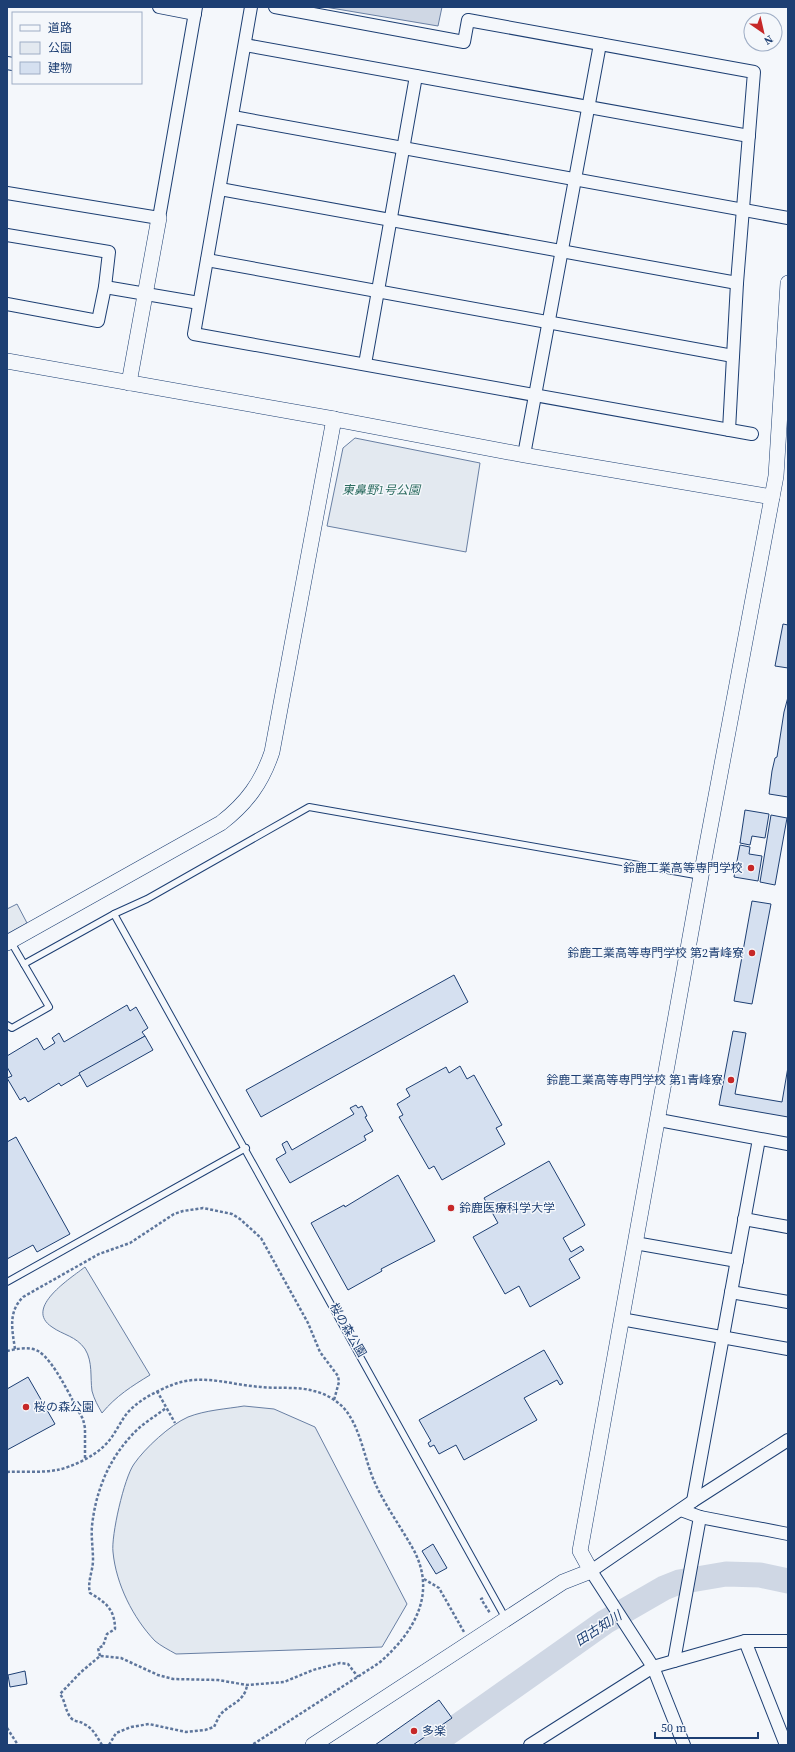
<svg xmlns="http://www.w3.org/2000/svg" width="795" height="1752" font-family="'Source Serif 4','Noto Sans JP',serif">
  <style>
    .green { fill: #e3e9f0; stroke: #687fa3 }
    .water { fill: #cfd7e4; stroke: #687fa3 }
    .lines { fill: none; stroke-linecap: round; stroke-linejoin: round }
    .river { stroke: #cfd7e4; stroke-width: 25 }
    .building { fill: #d5e0f0; stroke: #1d3f73 }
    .service-casing { stroke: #1d3f73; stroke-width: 8 }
    .minor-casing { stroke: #1d3f73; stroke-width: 14 }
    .tertiary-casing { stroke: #1d3f73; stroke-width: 16 }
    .path { stroke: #5e769c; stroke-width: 2.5; stroke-dasharray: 3 2; stroke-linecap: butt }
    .service { stroke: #f4f7fb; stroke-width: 6 }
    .minor { stroke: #f4f7fb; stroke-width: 12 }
    .tertiary { stroke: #f4f7fb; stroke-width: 15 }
    .poi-dot { fill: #c62828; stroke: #f4f7fb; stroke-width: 1.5 }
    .labels { text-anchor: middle; stroke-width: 3; stroke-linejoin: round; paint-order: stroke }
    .park-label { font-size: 12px; font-style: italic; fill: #2c6c60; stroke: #f4f7fb }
    .poi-label { font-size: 12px; fill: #1d3f73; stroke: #f4f7fb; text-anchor: end }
    .street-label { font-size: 12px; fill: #1d3f73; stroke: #f4f7fb }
    .water-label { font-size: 13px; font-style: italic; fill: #1d3f73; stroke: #f4f7fb }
  </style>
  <rect width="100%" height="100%" fill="#f4f7fb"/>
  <g class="green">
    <path d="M355,438L480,463L466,552L327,526L343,448Z"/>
    <path d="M17,904L27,923L7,934V909Z"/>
    <path d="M85,1267L150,1375C132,1386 116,1396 102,1413C98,1406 94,1399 92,1391C90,1377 93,1362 85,1349C76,1336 63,1335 52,1327C23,1308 71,1278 85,1267Z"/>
    <path d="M244,1406L274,1409L315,1427L407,1604L382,1647L176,1654C169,1650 161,1646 155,1641C133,1618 116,1584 113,1552C111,1536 124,1478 134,1464C145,1448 170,1425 188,1417C206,1410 226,1409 244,1406Z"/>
  </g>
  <path class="water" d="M325,7H442L438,26Z"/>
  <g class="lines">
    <path class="river" d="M431,1745L605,1622L664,1588L679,1582L726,1574L760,1575L788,1581"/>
  </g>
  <g class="building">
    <path d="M783,624L788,625V668L775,666Z"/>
    <path d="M788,697V797L769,794L772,771L775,758L777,757L784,712Z"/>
    <path d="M745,810L769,814L765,838L752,836L750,845L740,843Z"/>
    <path d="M771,815L787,818L775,885L760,882Z"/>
    <path d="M740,845L750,847L749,854L762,856L758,881L734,877Z"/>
    <path d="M752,901L771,904L752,1004L734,1001Z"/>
    <path d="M454,975L468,1002L261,1117L246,1090Z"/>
    <path d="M127,1005L130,1011L136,1007L148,1028L142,1032L145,1036L61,1086L59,1083L28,1102L25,1097L20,1100L7,1078L12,1076L7,1067V1056L37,1038L44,1050L55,1043L52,1038L59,1033L64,1042Z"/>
    <path d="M733,1031L746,1033L735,1094L782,1102L788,1067V1117L719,1105Z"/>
    <path d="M145,1036L153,1050L87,1087L79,1073Z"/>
    <path d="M460,1066L467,1079L474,1075L502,1125L496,1128L505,1144L442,1180L434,1166L429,1169L399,1117L403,1115L397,1104L410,1096L406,1089L446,1067L449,1073Z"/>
    <path d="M356,1105L358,1108L362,1106L367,1116L365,1117L373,1131L364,1136L366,1140L290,1183L276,1159L286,1153L282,1144L287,1141L292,1150L354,1114L350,1108Z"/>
    <path d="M16,1137L70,1234L37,1252L33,1245L7,1259V1142Z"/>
    <path d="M549,1161L585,1225L563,1238L571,1252L581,1246L584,1250L569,1259L580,1278L530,1307L519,1286L505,1294L473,1237L498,1223L484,1198Z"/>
    <path d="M398,1175L435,1241L381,1269L382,1271L348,1290L311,1223L344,1205L345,1207Z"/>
    <path d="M544,1350L563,1383L560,1385L557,1380L524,1398L537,1420L464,1460L456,1445L439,1454L434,1445L430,1447L428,1443L431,1441L419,1420Z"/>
    <path d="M28,1377L55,1424L7,1450V1389Z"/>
    <path d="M433,1544L447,1568L436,1574L422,1551Z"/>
    <path d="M25,1671L27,1684L10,1687L8,1675Z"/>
    <path d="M439,1700L452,1718L413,1745H375Z"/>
  </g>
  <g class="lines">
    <defs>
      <g id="service">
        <path d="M114,914L506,1619"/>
        <path d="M24,964L114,914L147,899L309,807L701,876"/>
        <path d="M7,1025L12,1028L49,1007L11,942"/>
        <path d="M7,1282L246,1148"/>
      </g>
      <g id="minor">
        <path d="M159,7L195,14"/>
        <path d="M251,7L194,334L752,434"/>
        <path d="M275,7L464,42L468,20L754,72L737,283L729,430"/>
        <path d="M245,45L749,136"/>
        <path d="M7,63L13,64"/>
        <path d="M233,117L788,218"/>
        <path d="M220,189L737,283"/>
        <path d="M7,193L159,218L196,7"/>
        <path d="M7,235L109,252L105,287L98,321L7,304"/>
        <path d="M207,260L733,356"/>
        <path d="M105,287L199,303"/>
        <path d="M365,364L416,76"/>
        <path d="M524,455L600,44"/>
        <path d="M659,1120L788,1144"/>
        <path d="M744,1219L788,1227"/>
        <path d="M635,1243L737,1261"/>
        <path d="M731,1292L788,1302"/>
        <path d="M621,1319L788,1349"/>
        <path d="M693,1501L759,1139"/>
        <path d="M681,1510L700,1517L788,1534"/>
        <path d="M745,1641L786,1745"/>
        <path d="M674,1661L700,1517"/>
        <path d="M530,1745L653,1667L745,1641H788"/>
        <path d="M684,1745L653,1667L591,1571L693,1501L788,1440"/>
      </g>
      <g id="tertiary">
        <path d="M7,361L334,419"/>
        <path d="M129,383L159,218"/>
        <path d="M7,943L221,823C247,803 262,782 272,752L334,419L524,455L772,497"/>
        <path d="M313,1745L563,1582L591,1571L580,1551L701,876L776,476L788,283"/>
      </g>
    </defs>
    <use href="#service" class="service-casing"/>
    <use href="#minor" class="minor-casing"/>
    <use href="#tertiary" class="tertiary-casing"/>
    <g class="path">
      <path d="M15,1349C12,1329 8,1312 23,1297L99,1254L130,1243L174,1214L183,1211L203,1208L232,1214L240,1219L261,1238L308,1323L320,1352L338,1376L339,1382L334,1400"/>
      <path d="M7,1351C16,1349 29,1346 38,1351C55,1361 72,1401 83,1419L85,1428V1458"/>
      <path d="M157,1391L175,1423"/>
      <path d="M7,1472C23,1471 41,1473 57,1470C72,1467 93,1457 104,1446C113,1438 118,1426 125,1416C135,1402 156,1391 172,1385C201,1373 231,1385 261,1387C278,1389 297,1386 314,1391C327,1394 342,1403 349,1415C362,1435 365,1461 375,1483C385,1505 400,1526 412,1547C438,1592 415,1632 379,1663L252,1745"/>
      <path d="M424,1579L439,1588L464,1632"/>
      <path d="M483,1598L481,1599L490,1613"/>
      <path d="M100,1656L98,1648L103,1646L107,1634L115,1629C115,1609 105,1602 90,1593C87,1582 93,1571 93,1560C93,1548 91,1537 92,1526C96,1488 111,1454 139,1428C147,1421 157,1415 166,1408"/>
      <path d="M7,1728L18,1745"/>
      <path d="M102,1745C97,1737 93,1728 84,1724C80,1721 76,1722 72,1719C65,1712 66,1702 60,1694L81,1672L100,1656L121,1658L158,1675L173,1679L218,1680L247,1685L284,1682L313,1670L340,1663L348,1664L358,1677"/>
      <path d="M109,1745L116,1733L131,1727L149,1724L186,1732L205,1730L214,1727C216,1723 218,1718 220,1715C229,1704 245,1702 247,1685"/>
    </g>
    <use href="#service" class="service"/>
    <use href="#minor" class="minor"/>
    <use href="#tertiary" class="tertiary"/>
  </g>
  <g class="poi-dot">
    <circle cx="751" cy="868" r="4"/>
    <circle cx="752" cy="953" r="4"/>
    <circle cx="731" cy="1080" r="4"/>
    <circle cx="451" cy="1208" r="4"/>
    <circle cx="26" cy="1407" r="4"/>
    <circle cx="414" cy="1731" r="4"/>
  </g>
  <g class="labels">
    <g class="park-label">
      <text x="381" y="494">東鼻野1号公園</text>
    </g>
    <g class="poi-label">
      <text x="743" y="872">鈴鹿工業高等専門学校</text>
      <text x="744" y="957">鈴鹿工業高等専門学校 第2青峰寮</text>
      <text x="723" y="1084">鈴鹿工業高等専門学校 第1青峰寮</text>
      <text x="459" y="1212" text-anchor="start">鈴鹿医療科学大学</text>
      <text x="34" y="1411" text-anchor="start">桜の森公園</text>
      <text x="422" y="1735" text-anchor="start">多楽</text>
    </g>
    <g class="street-label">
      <text transform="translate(348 1330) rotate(60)" y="4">桜の森公園</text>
    </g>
    <g class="water-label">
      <text transform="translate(598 1628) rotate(-33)" y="5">田古知川</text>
    </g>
  </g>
  <rect width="795" height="1752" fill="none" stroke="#1d3f73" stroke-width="16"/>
  <rect x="12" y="12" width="130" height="72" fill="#f4f7fb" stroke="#9eadc5"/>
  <rect x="20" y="25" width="20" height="6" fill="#f4f7fb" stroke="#9eadc5"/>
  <text x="48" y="32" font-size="12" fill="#1d3f73">道路</text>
  <rect x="20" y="42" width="20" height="12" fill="#e3e9f0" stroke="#9eadc5"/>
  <text x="48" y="52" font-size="12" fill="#1d3f73">公園</text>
  <rect x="20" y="62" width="20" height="12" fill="#d5e0f0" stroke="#9eadc5"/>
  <text x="48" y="72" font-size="12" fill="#1d3f73">建物</text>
  <g transform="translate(763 32) rotate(146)"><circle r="19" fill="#f4f7fb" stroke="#9eadc5"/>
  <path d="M0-3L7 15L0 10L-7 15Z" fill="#c62828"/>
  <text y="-6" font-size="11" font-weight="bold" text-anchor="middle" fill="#1d3f73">N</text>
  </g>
  <path d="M655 1732v6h103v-6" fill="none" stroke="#1d3f73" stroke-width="2"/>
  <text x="661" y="1732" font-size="12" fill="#1d3f73" stroke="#f4f7fb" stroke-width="3" paint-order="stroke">50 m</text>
</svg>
